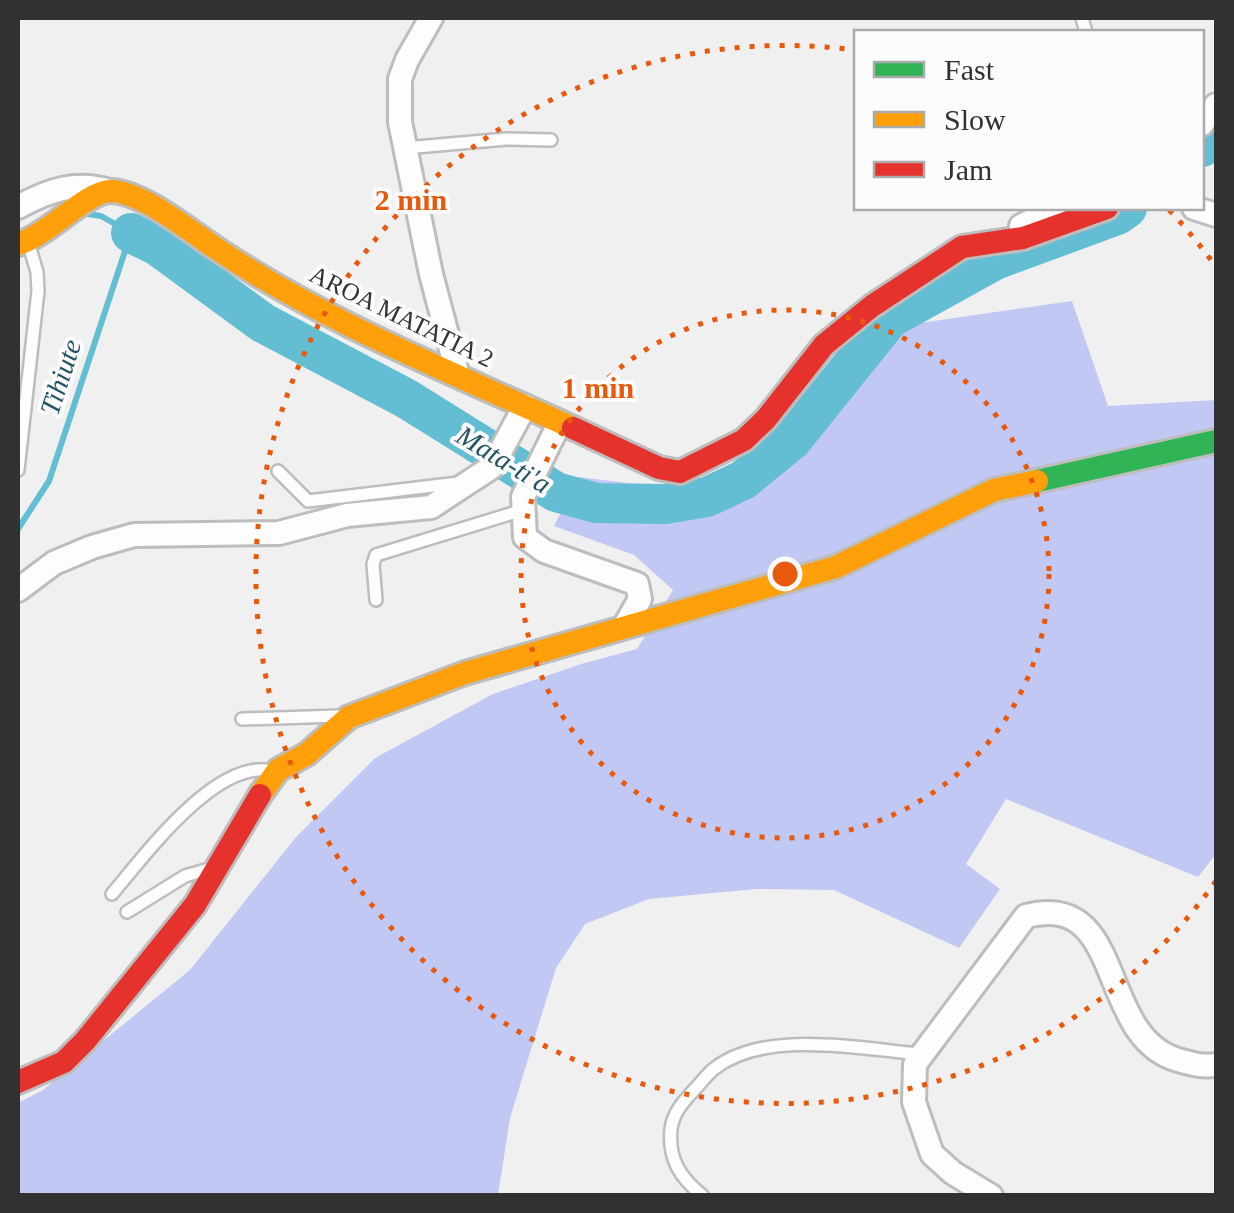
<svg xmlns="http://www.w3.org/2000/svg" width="1234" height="1213" font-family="Georgia,serif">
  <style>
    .forest { fill: #c2c8f4 }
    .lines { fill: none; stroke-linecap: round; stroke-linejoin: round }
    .stream { stroke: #63bed4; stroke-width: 6 }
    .river { stroke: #63bed4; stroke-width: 40 }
    .lane-casing { stroke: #bdbdbd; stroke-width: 16 }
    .street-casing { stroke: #bdbdbd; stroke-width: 28 }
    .fast-casing { stroke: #bdbdbd; stroke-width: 28 }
    .slow-casing { stroke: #bdbdbd; stroke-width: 28 }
    .jam-casing { stroke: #bdbdbd; stroke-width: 28 }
    .lane { stroke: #fdfdfd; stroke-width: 11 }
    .street { stroke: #fdfdfd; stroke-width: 22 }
    .fast { stroke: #30b455; stroke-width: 22 }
    .slow { stroke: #ff9f0a; stroke-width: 22 }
    .jam { stroke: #e5322d; stroke-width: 22 }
    .ring { fill: none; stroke: #e8590c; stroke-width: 5; stroke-dasharray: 5 10 }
    .labels { text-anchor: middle; stroke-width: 8; stroke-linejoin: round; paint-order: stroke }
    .street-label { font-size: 25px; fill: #313132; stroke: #fcfcfe }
    .water-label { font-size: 28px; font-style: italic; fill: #235463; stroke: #fcfcfe }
    .centre { fill: #e8590c; stroke: #fcfcfe; stroke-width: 5 }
    .ring-label { font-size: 30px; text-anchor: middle; font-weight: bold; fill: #e8590c; stroke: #fcfcfe; stroke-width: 8; stroke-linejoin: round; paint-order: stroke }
  </style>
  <rect width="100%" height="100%" fill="#f0f0f0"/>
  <path class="forest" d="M1072,301L1108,406L1216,400V854L1198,877L1006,799L966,864L1000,889L959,948L834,890L756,889L649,899L585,924L556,968L510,1118L498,1195L18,1196V1103L43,1090L190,970L297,836L375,758L493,694L581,664L637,649L673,590L634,555L554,526L579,477L684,490L710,481L767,443L807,390L865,331Z"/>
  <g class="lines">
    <path class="stream" d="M18,529L49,481L131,233L101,216L88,214"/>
    <g class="river">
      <path d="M1202,147L1216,131"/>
      <path d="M131,233L158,246L263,323L407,399L556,492L596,503L665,504L707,497L743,480L792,440L890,318L995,260L1117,215L1127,208"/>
    </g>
    <defs>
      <g id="lane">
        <path d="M1082,18L1086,32"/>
        <path d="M405,148L506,139L551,140"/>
        <path d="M18,470L38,291L37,272L28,242"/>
        <path d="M278,471L308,501L458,483"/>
        <path d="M376,600L373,564L376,555L523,510"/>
        <path d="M242,719L339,716"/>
        <path d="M112,894C145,855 217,757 273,771"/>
        <path d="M127,912L185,876L209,869"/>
        <path d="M703,1196C680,1178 668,1159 671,1129C673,1113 683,1102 694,1090C701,1083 707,1074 715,1068C766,1029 862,1049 921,1054"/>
      </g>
      <g id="street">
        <path d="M431,18L407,60L400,79V122L431,274L458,376"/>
        <path d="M1202,124L1216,105"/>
        <path d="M18,207C49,190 75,181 110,191"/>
        <path d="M1194,208L1216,215"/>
        <path d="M1021,226L1058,208"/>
        <path d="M560,422L523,497L525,537L544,551L637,584L640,599L624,627"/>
        <path d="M18,590L54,563L92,547L134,535L279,533L347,515L431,507L492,467L525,406"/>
        <path d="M991,1196L953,1173L932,1154L914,1102L915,1064L1026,916C1127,890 1096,1036 1178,1060C1192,1064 1203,1067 1216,1065"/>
      </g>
      <path id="fast" d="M1037,481L1216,441"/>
      <g id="slow">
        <path d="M18,244C48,235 86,192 110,191C140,191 186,228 211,245C322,321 451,372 573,428"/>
        <path d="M260,795L278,770L307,754L349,717L465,673L836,567L994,490L1037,481"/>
      </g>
      <g id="jam">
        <path d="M573,428L659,468L680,472L744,440L766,419L824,345L872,306L962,247L1023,238L1107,208"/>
        <path d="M18,1082L64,1062L85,1041L195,905L260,795"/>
      </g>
    </defs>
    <use href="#lane" class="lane-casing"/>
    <use href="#street" class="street-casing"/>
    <use href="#fast" class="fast-casing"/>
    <use href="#slow" class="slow-casing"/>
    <use href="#jam" class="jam-casing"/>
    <use href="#lane" class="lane"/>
    <use href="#street" class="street"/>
    <use href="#fast" class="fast"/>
    <use href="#slow" class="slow"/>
    <use href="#jam" class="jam"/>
  </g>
  <g class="ring">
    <circle cx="785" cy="574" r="264"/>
    <path d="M1216 881A529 529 0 1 1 854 50M1169 210A529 529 0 0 1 1216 267"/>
  </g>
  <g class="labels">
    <g class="street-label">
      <text transform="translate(402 316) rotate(26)" y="9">AROA MATATIA 2</text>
    </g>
    <g class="water-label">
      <text transform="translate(60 377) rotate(-72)" y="10">Tihiute</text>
      <text transform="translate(504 459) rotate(31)" y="10">Mata-ti'a</text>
    </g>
  </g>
  <circle cx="785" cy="574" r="15" class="centre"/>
  <g class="ring-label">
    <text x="411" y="210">2 min</text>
    <text x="598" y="398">1 min</text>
  </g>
  <rect width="1234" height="1213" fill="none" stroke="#313132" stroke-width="40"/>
  <rect x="854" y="30" width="350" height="180" fill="#fcfcfe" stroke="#ababac" stroke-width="2.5"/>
  <rect x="874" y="62" width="50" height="15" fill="#30b455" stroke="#ababac" stroke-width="2.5"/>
  <text x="944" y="80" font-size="30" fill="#313132">Fast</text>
  <rect x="874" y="112" width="50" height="15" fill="#ff9f0a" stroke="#ababac" stroke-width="2.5"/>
  <text x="944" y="130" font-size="30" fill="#313132">Slow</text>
  <rect x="874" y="162" width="50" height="15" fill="#e5322d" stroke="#ababac" stroke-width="2.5"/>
  <text x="944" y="180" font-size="30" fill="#313132">Jam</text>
</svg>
